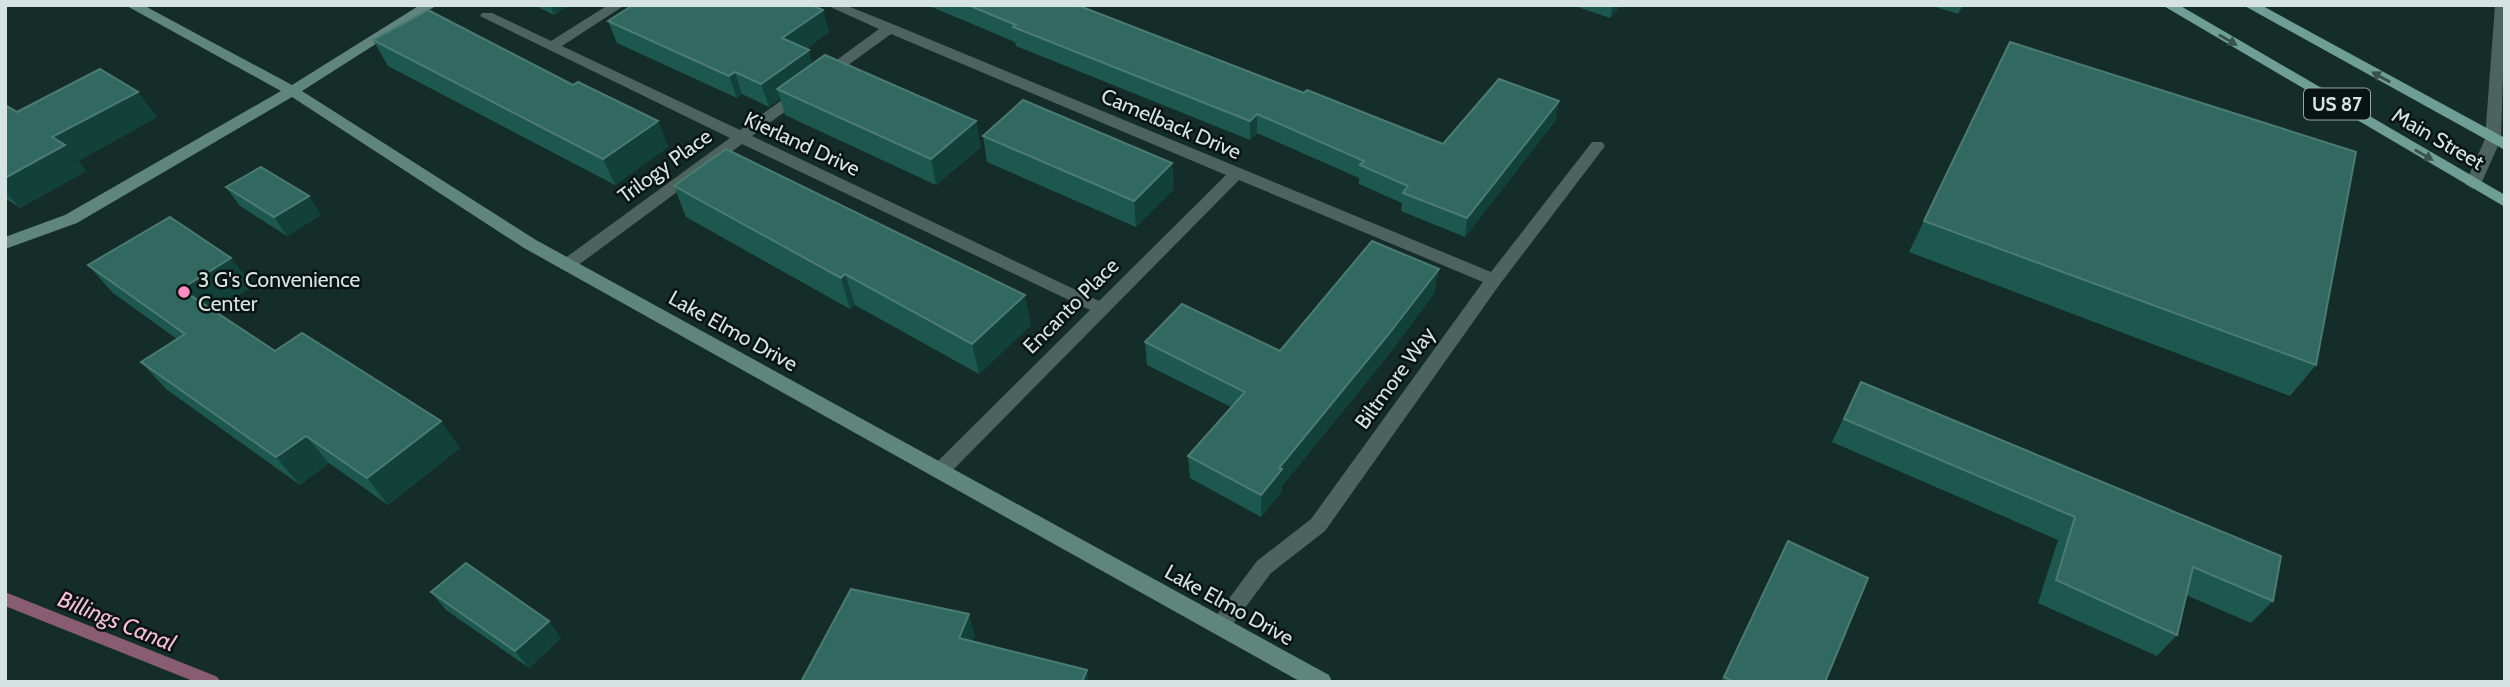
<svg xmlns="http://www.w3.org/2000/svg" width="2510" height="687" font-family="Cabin,sans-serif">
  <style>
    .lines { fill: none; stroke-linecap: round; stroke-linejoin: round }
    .stream { stroke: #885d71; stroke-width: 13 }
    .street { fill: #4d635e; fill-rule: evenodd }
    .secondary { fill: #60857d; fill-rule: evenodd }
    .primary { fill: #6f9e94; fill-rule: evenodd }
    .wall { fill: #1d584f }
    .shaded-wall { fill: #114139 }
    .building { fill: #31685f; stroke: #4b7b73; stroke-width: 2 }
    .oneway { fill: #37524c }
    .poi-dot { fill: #fb8fc4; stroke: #091311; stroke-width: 2.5 }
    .labels { text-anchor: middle; stroke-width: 5; stroke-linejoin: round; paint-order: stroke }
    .shield { fill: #091311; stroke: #98a5a3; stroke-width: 2 }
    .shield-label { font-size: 19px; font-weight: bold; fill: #d6e4e1 }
    .street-label { font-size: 21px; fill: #d6e4e1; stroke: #091311 }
    .poi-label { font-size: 21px; fill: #d6e4e1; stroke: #091311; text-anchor: start }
    .water-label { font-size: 23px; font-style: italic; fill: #f7bdd7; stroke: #091311 }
  </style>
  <rect width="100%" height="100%" fill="#152d28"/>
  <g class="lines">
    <path class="stream" d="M5,599L213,682"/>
    <g class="street">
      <path d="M608,5H625L562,46L740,130L796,90H806L808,93L806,96L752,136L1099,301L1226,175L891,34L829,79H819L817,76L819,73L879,29L826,5H845L895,25L1491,272L1592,142H1602L1605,146L1500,284L1325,531L1271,573L1227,632L1220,635L1213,632L1210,626L1213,620L1257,561L1311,519L1483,282L1239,180L947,476L940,479L933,476L931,471L933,466L1090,310L742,144L573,269H561L559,265L561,261L730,138L480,16L482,13H492L551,41Z"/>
      <path d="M2495,5H2505L2501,139L2481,184L2473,189L2465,184L2485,139Z"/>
    </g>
    <path class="secondary" d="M125,5H143L292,85L420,5H437L302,91L536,240L1329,675L1332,682H1301L524,248L292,97L77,223L5,249V237L65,215L281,91Z"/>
    <g class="primary">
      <path d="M2162,5H2179L2505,195V207Z"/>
      <path d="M2243,5H2261L2505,138V150Z"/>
    </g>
  </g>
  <g class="wall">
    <path d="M534,5H569L554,15Z"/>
    <path d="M927,5H1077L1304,93L1443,144L1556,120L1465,237L1401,211L1402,203L1359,184V178L1257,133L1250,140L1016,46L1015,42Z"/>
    <path d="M1572,5H1621L1610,18Z"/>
    <path d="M1930,5H1963L1958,14Z"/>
    <path d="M608,21L829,32L806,49L813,64L981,147L936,185L785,115L780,98L769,107L742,94L737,98L617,43Z"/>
    <path d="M373,40L573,85L658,121L668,147L615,185L388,66Z"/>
    <path d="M2010,42L2316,365L2290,396L1909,252Z"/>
    <path d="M5,105L17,112L157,117L78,161L86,171L20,208L5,198Z"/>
    <path d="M983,136L1172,163L1174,189L1136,227L987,162Z"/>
    <path d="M674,186L1031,325L979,374L855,305L850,309L686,217Z"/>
    <path d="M226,187L309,196L321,215L287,236L240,206Z"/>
    <path d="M231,258L253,286L214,311L275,351L460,448L388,505L329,463L300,485L166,389L141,362L177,339L113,293L88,265Z"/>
    <path d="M1435,292L1386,358L1282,486V491L1261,517L1190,478L1188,456L1231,407L1147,365L1145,342L1280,351Z"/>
    <path d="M1861,382L2273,601L2251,623L2186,595L2177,635L2157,656L2038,603L2058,540L1832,442Z"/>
    <path d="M1788,541L1825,682H1721L1776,565Z"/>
    <path d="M431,592L561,638L529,668L446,610Z"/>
  </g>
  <g class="shaded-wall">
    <path d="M550,5H569L554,15Z"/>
    <path d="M1613,5H1621L1610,18Z"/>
    <path d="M823,10L829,32L789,61L782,38Z"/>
    <path d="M809,50L815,73L777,89L780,98L769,107L761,84Z"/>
    <path d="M735,72L742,94L737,98L729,76Z"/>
    <path d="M138,92L157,117L78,161L86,171L20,208L5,192V178L52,137Z"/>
    <path d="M1559,101L1556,120L1465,237L1467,218Z"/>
    <path d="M1257,114V133L1250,140V121Z"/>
    <path d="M658,121L668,147L615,185L603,159Z"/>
    <path d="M976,121L981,147L936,185L931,159Z"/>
    <path d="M1172,163L1174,189L1136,227L1134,201Z"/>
    <path d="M309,196L321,215L287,236L274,217Z"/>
    <path d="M231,258L253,286L204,317L181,289Z"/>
    <path d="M1439,269L1435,292L1386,358L1282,486V491L1261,517V495L1279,468Z"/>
    <path d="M845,274L855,305L850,309L841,278Z"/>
    <path d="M1025,295L1031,325L979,374L972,344Z"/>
    <path d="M441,421L460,448L388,505L367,478Z"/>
    <path d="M306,436L329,463L300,485L276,457Z"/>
    <path d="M969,614L975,636L965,659L959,638Z"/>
    <path d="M549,621L561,638L529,668L515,651Z"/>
    <path d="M1087,670L1089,682H1082Z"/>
  </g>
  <g class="building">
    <path d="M633,5H811L823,10L782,38L809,50L761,84L735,72L729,76L608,21Z"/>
    <path d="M968,5H1077L1304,93L1307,90L1443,144L1499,79L1559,101L1467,218L1403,193L1408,186L1360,165L1364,161L1257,114L1250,121L1013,27L1016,25Z"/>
    <path d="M428,10L573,85L578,82L658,121L603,159L373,40Z"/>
    <path d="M2010,42L2356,152L2316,365L1924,221Z"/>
    <path d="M825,55L976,121L931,159L777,89Z"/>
    <path d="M100,69L138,92L52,137L65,145L5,178V105L17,112Z"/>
    <path d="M1023,100L1172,163L1134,201L983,136Z"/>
    <path d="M726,149L1025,295L972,344L845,274L841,278L674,186Z"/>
    <path d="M261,167L309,196L274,217L226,187Z"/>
    <path d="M170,217L231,258L181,289L275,351L302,333L441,421L367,478L306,436L276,457L141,362L185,334L88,265Z"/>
    <path d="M1372,241L1439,269L1388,335L1279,468L1282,469L1261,495L1188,456L1245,392L1145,342L1182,304L1280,351Z"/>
    <path d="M1861,382L2281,556L2273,601L2193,567L2177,635L2056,580L2075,517L1844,419Z"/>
    <path d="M1788,541L1868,578L1825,682H1734L1724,677Z"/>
    <path d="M466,563L549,621L515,651L431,592Z"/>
    <path d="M851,589L969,614L959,638L1087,670L1082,682H801Z"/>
  </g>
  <defs><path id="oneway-solid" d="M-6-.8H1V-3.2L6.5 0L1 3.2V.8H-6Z" transform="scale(1.75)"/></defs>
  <g class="oneway">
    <use href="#oneway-solid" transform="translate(2228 40) rotate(30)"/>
    <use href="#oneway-solid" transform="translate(2381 77) rotate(-151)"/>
    <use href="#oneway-solid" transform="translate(2424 155) rotate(30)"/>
  </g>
  <circle class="poi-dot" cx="184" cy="292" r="7"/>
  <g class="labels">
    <rect class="shield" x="2304" y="88.5" width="66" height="31" rx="5"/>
    <g class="shield-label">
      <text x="2337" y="111">US 87</text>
    </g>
    <g class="street-label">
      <text transform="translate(1171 124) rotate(23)" y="7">Camelback Drive</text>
      <text transform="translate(2438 139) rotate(30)" y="7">Main Street</text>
      <text transform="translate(802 144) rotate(25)" y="7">Kierland Drive</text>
      <text transform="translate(665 166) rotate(-36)" y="7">Trilogy Place</text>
      <text transform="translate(1071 306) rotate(-45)" y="7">Encanto Place</text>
      <text transform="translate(733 331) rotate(29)" y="7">Lake Elmo Drive</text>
      <text transform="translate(1395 378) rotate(-54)" y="7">Biltmore Way</text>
      <text transform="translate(1229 605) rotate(29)" y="7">Lake Elmo Drive</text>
    </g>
    <g class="poi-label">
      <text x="198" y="287">3 G's Convenience<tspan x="198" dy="24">Center</tspan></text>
    </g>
    <g class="water-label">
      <text transform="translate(117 621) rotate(22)" y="8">Billings Canal</text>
    </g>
  </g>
  <rect width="2510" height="687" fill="none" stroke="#d6e4e1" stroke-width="14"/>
</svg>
